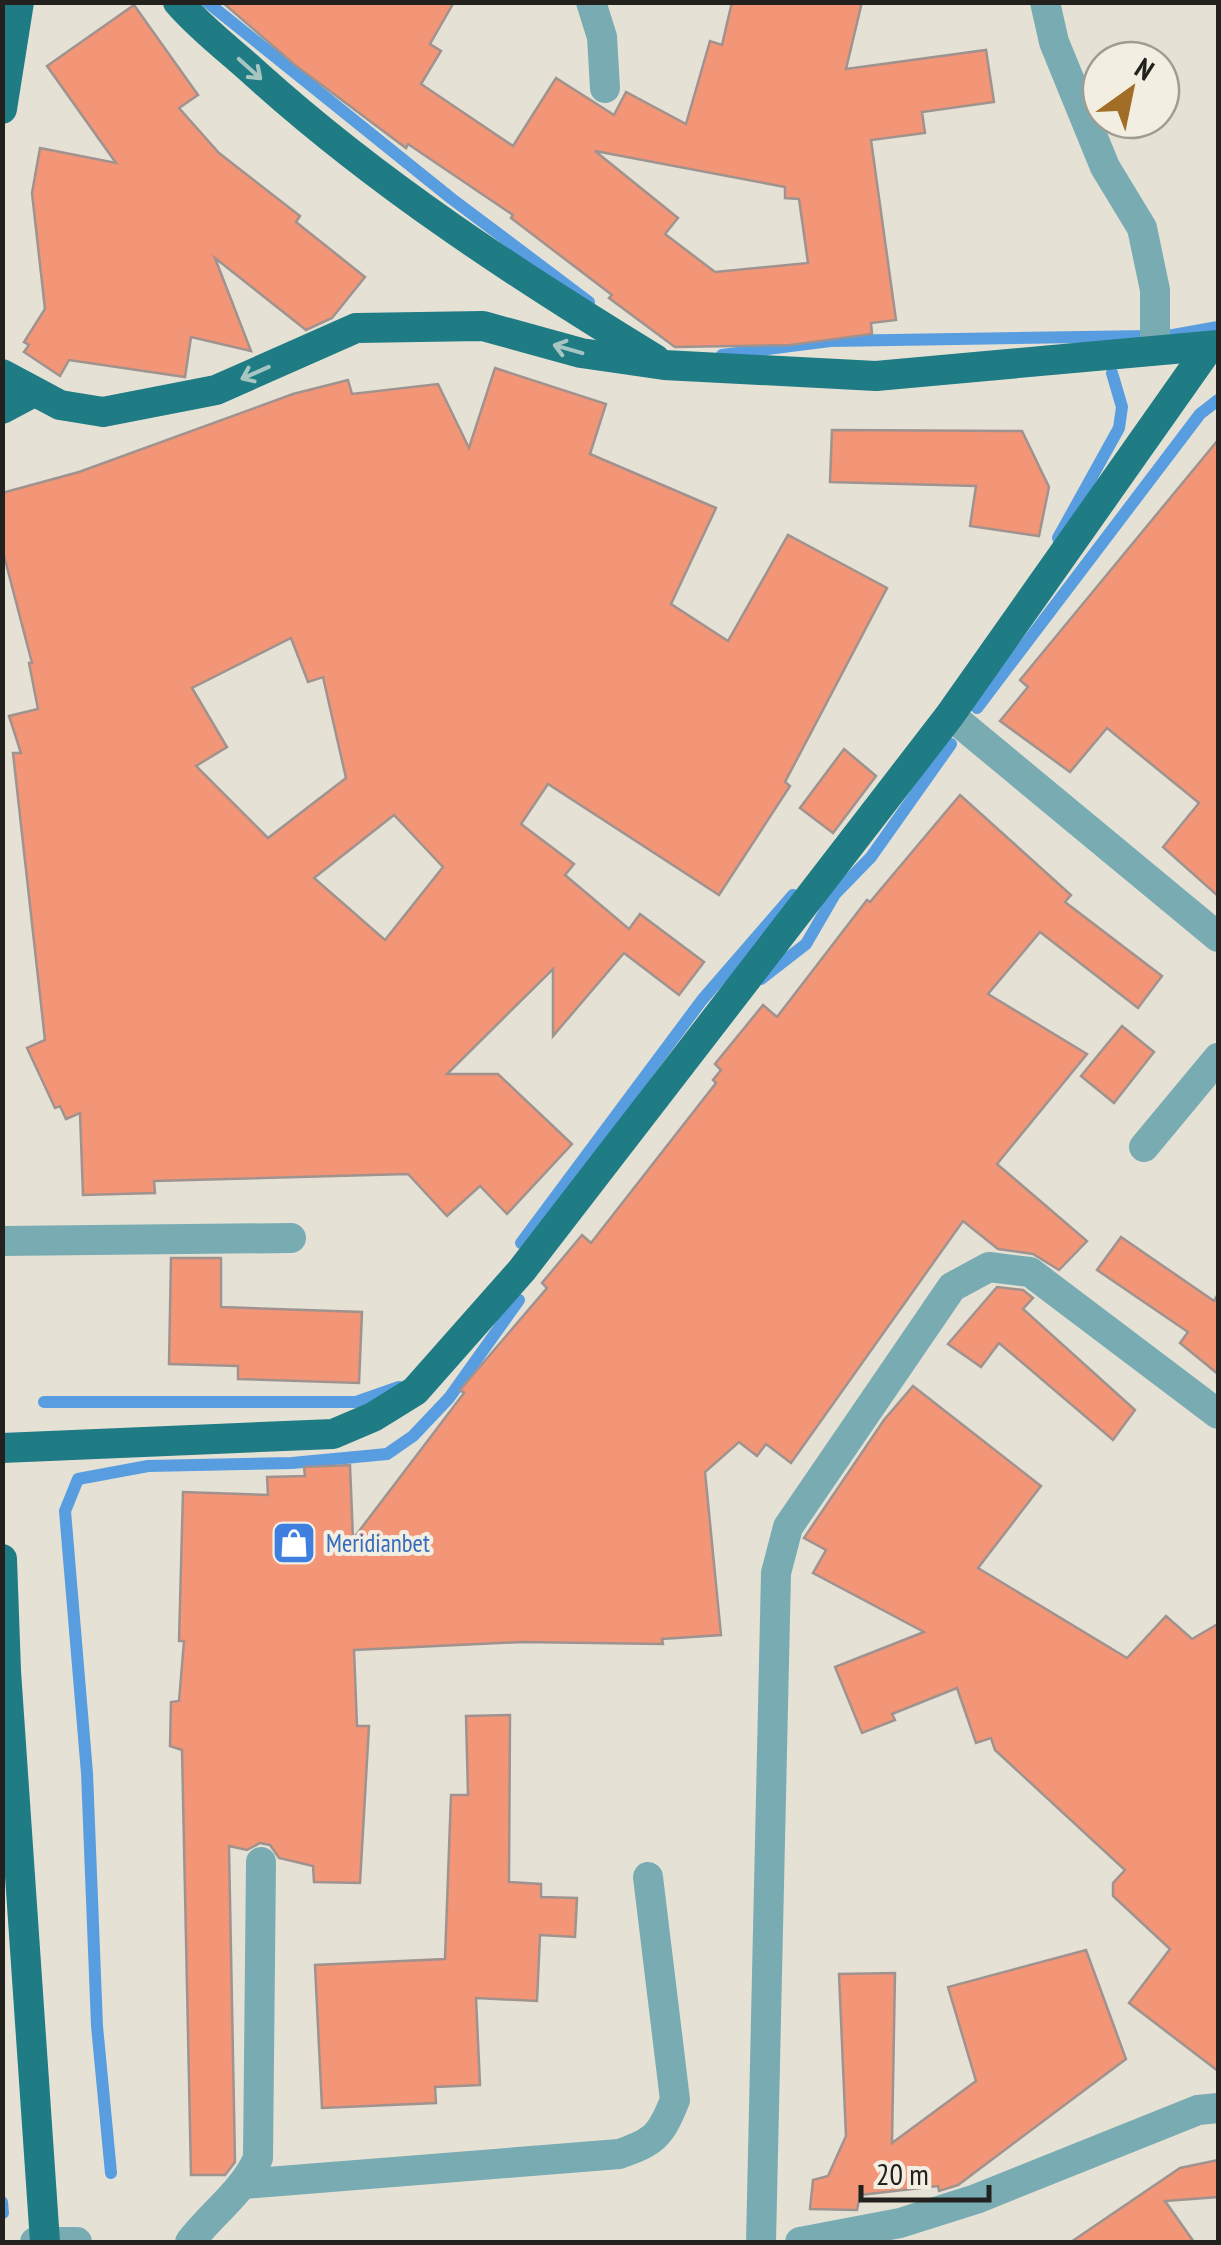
<svg xmlns="http://www.w3.org/2000/svg" width="1221" height="2245" font-family="'PT Sans Narrow',sans-serif">
  <style>
    .lines { fill: none; stroke-linecap: round; stroke-linejoin: round }
    .stream { stroke: #589ddf; stroke-width: 12 }
    .building { fill: #f39577; stroke: #a0938f; stroke-width: 2.5; fill-rule: evenodd }
    .minor { stroke: #79acb2; stroke-width: 30 }
    .major { stroke: #1f7b84; stroke-width: 30 }
    .oneway { stroke: #a8c6c1 }
    .labels { text-anchor: middle; stroke-width: 8; stroke-linejoin: round; paint-order: stroke }
    .shop-label { font-size: 25px; fill: #366cbe; stroke: #f2eee2; text-anchor: start }
  </style>
  <rect width="100%" height="100%" fill="#e5e1d5"/>
  <g class="lines">
    <g class="stream">
      <path d="M207,2L452,199L589,302"/>
      <path d="M1162,337L1218,327"/>
      <path d="M722,355L830,341L1149,336"/>
      <path d="M1058,538L1119,428L1122,407L1112,373"/>
      <path d="M977,708L1200,414L1218,400"/>
      <path d="M761,979L806,944L835,894L871,857L951,744"/>
      <path d="M521,1243L702,1000L793,895"/>
      <path d="M44,1402H356L399,1387"/>
      <path d="M111,2173L97,2026L87,1773L65,1511L78,1479L148,1466L292,1463L387,1454L413,1436L449,1398L519,1300"/>
      <path d="M2,2202L3,2213"/>
    </g>
  </g>
  <g class="building">
    <path d="M222,2H454L430,44L441,51L421,84L513,146L556,78L614,115L626,92L686,124L710,41L722,45L732,2H862L846,69L986,50L994,102L922,112L925,133L871,140L896,320L871,323L872,334L790,345L675,347L609,298L612,295L511,218L513,215L408,144L406,148L295,65ZM595,151L785,187V198L799,199L808,263L715,272L665,234L678,218Z"/>
    <path d="M134,5L198,95L179,108L219,153L300,216L296,222L365,277L332,318L306,330L215,258L251,351L191,337L185,377L69,360L60,376L24,352L29,345L24,342L45,309L32,193L40,148L116,163L47,66Z"/>
    <path d="M495,368L606,404L590,454L716,508L671,604L728,641L788,535L887,588L785,782L790,786L719,895L548,784L521,824L574,864L565,875L629,929L640,914L704,962L679,995L624,953L553,1036V969L447,1074H498L572,1144L507,1214L480,1186L447,1216L408,1174L154,1181L155,1193L83,1195L80,1113L66,1119L60,1106L55,1108L27,1048L45,1040L13,753H21L9,716L38,709L29,663H32L2,548V493L79,472L293,394L348,380L352,394L438,384L469,448ZM291,638L308,682L323,677L346,778L268,838L196,766L227,747L192,688ZM394,815L443,867L385,940L314,878Z"/>
    <path d="M832,430L1022,431L1049,487L1039,536L970,526L976,486L830,482Z"/>
    <path d="M1218,440V896L1163,847L1199,803L1107,728L1070,772L1000,721L1028,687L1020,680Z"/>
    <path d="M844,749L876,776L833,833L800,808Z"/>
    <path d="M960,795L1071,895L1065,902L1162,976L1138,1008L1040,932L988,994L1087,1054L997,1164L1087,1241L1059,1270L1033,1254L998,1249L963,1221L791,1463L766,1444L757,1456L739,1442L705,1472L721,1635L662,1639L663,1644L522,1642L354,1650L357,1726H369L360,1883L314,1882L313,1866L279,1858L270,1845L260,1843L247,1850L229,1846L235,2162L225,2175H191L182,1750L170,1746L171,1702L179,1701L184,1641H179L183,1492L268,1495L267,1477L305,1476L304,1467L350,1465L353,1539L464,1393L460,1390L547,1288L542,1283L582,1235L591,1243L716,1083L713,1080L721,1070L715,1064L763,1005L777,1017L867,900L870,902Z"/>
    <path d="M1122,1026L1154,1052L1114,1103L1081,1076Z"/>
    <path d="M1121,1237L1214,1301L1218,1294V1374L1180,1343L1188,1332L1097,1270Z"/>
    <path d="M171,1258H221V1307L362,1312L359,1383L238,1379V1366L169,1364Z"/>
    <path d="M997,1287L1023,1290L1033,1298L1023,1309L1135,1410L1113,1440L999,1343L981,1367L948,1344Z"/>
    <path d="M913,1386L1041,1486L978,1568L1127,1658L1166,1616L1192,1639L1218,1624V2071L1129,2003L1170,1949L1113,1896V1883L1125,1870L995,1750L991,1738L976,1743L957,1688L892,1714L895,1720L862,1733L835,1667L924,1632L813,1573L826,1550L804,1538L884,1420Z"/>
    <path d="M510,1715L509,1882L541,1884V1897L577,1898L575,1937L540,1935L537,2001L476,1998L480,2085L435,2087L436,2103L322,2108L315,1965L445,1959L451,1795H468L466,1716Z"/>
    <path d="M1086,1950L1126,2059L958,2185L939,2191L938,2186L860,2195L857,2210L810,2209L813,2180L828,2176L846,2136L839,1974L895,1973L892,2143L976,2081L948,1987Z"/>
    <path d="M1218,2160V2197L1165,2201L1194,2242H1071L1180,2168Z"/>
  </g>
  <g class="lines">
    <g class="minor">
      <path d="M591,2L602,37L605,88"/>
      <path d="M1045,2L1054,42L1105,167L1142,228L1155,290V341"/>
      <path d="M950,715L1218,937"/>
      <path d="M1144,1147L1218,1058"/>
      <path d="M2,1241L291,1238"/>
      <path d="M243,2184L619,2154C655,2142 661,2135 675,2100L648,1877"/>
      <path d="M35,2242H77"/>
      <path d="M190,2242C211,2214 244,2191 258,2158L261,1862"/>
      <path d="M761,2242L776,1573L788,1527L952,1287L989,1267L1030,1272L1218,1414"/>
      <path d="M800,2242L900,2223L976,2199L1198,2110L1218,2108"/>
    </g>
    <g class="major">
      <path d="M178,2C201,29 231,51 257,75C378,184 516,274 655,359"/>
      <path d="M2,109L19,2"/>
      <path d="M2,374L60,405L103,412L216,390L356,328L483,326L581,353L664,365L876,376L1218,345"/>
      <path d="M2,409L32,393"/>
      <path d="M2,1448L333,1434L373,1417L415,1391L522,1270L950,715L1210,346"/>
      <path d="M2,1559L6,1671L45,2242"/>
    </g>
  </g>
  <defs><path id="oneway-shaft" d="M-6 0H5M1.5-3L5.5 0L1.5 3" fill="none" stroke-width="1.6" stroke-linecap="round" stroke-linejoin="round" transform="scale(2.5)"/></defs>
  <g class="oneway">
    <use href="#oneway-shaft" transform="translate(250 69) rotate(42)"/>
    <use href="#oneway-shaft" transform="translate(568 349) rotate(-164)"/>
    <use href="#oneway-shaft" transform="translate(255 373) rotate(156)"/>
  </g>
  <defs>
    <symbol id="shop-square" viewBox="-11 -11 22 22"><rect x="-9" y="-9" width="18" height="18" rx="4" fill="#3f7fe0" stroke="#f2eee2"/><path d="M-5-2.5h2.3a2.7 3.5 0 0 1 5.4 0H5L5.5 6h-11ZM-1.5-2.5h3a1.5 2.3 0 0 0-3 0Z" fill="#fff"/></symbol>
  </defs>
  <g fill-rule="evenodd">
    <use href="#shop-square" x="269" y="1518" width="50" height="50"/>
  </g>
  <g class="labels">
    <g class="shop-label">
      <text x="326" y="1552">Meridianbet</text>
    </g>
  </g>
  <rect width="1221" height="2245" fill="none" stroke="#23211d" stroke-width="10"/>
  <g transform="translate(1131 90) rotate(33)"><circle r="48" fill="#f2eee2" stroke="#9f9c93" stroke-width="2.5"/>
  <path d="M0-8L18 38L0 25L-18 38Z" fill="#a26d26"/>
  <text y="-15" font-size="28" font-weight="bold" text-anchor="middle" fill="#23211d">N</text>
  </g>
  <path d="M861 2185v15h128v-15" fill="none" stroke="#23211d" stroke-width="5"/>
  <text x="876" y="2185" font-size="30" fill="#23211d" stroke="#f2eee2" stroke-width="8" paint-order="stroke">20 m</text>
</svg>
